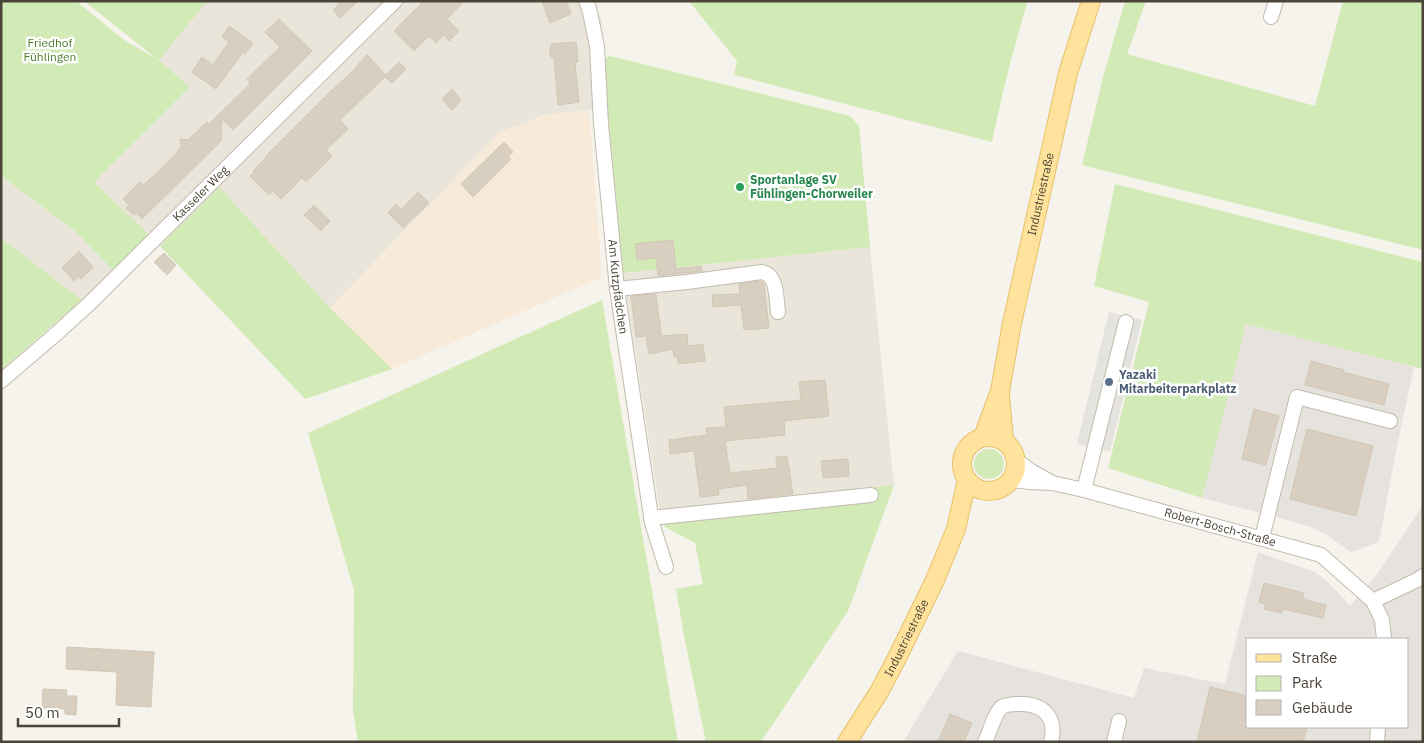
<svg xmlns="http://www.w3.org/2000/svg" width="1424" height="743" font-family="'IBM Plex Sans',sans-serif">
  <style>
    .residential { fill: #eae5da }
    .commercial { fill: #f7ead8 }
    .industrial { fill: #e6e2dd; fill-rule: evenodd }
    .green { fill: #d2eab5 }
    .parking { fill: #e5e3e0 }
    .building { fill: #d8cfc1; stroke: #d3c7b4 }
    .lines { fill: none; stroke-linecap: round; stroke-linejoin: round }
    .minor-casing { stroke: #c2bbae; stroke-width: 16 }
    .major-casing { stroke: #e6c16a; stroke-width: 20 }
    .minor { stroke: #fff; stroke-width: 14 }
    .major { stroke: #ffe39c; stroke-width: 18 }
    .leisure-dot { fill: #2e9e5b; stroke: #fff; stroke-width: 2 }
    .service-dot { fill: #5c6f8a; stroke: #fff; stroke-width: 2 }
    .labels { text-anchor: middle; stroke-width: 5; stroke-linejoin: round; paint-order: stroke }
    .park-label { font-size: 12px; fill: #4a7f2a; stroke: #fff }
    .leisure-label { font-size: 12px; font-weight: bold; fill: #27864d; stroke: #fff; text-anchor: start }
    .street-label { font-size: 12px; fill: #4b4439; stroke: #fff }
    .service-label { font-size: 12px; font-weight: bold; fill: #4e5e75; stroke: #fff; text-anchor: start }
  </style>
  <rect width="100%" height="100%" fill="#f6f3ec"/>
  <g class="residential">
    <path d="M206,1H592L602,20L607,108L544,115L498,134L330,308L219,188L160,246L94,182L190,87L158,59Z"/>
    <path d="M1,176L75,231L113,270L82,300L1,238Z"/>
    <path d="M870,247L894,485L660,513L623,273Z"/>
  </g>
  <path class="commercial" d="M589,110L602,277L392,369L330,308L498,134L544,115Z"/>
  <g class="industrial">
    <path d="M1246,324L1414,367L1397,446L1379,542L1351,552L1325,534L1311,527L1295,522L1202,498Z"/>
    <path d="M1423,505V742H903L958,651L1134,698L1144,668L1225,684L1258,552L1315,572L1329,583L1350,606L1375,577ZM1248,639H1408V727H1248Z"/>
  </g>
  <g class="green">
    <path d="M1,1H76L124,40L157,59L84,1H207L159,60L190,87L94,182L149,235L113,270L75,231L1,176Z"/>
    <path d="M689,1H1028C1013,48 1002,94 992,142L734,75L737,61Z"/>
    <path d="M1125,1H1146L1127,54L1315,106L1343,1H1423V250L1082,165L1103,77Z"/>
    <path d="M610,56L850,116L859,126L870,247L623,273L603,59Z"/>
    <path d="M1115,184L1423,262V369L1246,324L1202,498L1108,468L1149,302L1094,286Z"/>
    <path d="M219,187L330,308L392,369L305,399L160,246Z"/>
    <path d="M1,238L82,300L1,370Z"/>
    <path d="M602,300L678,742H358L353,710L354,590L308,433Z"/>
    <circle cx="989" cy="464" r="15"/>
    <path d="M894,485L848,611L771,727L760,742H706L684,636L676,589L703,584L695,543L665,527L660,513Z"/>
  </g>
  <path class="parking" d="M1109,312L1142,320L1110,452L1077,444Z"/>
  <g class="building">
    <path d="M342,1H358L340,18L333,10Z"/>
    <path d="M424,1H464L447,19L459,31L449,41L444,35L436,43L429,36L414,51L394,31Z"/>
    <path d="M542,1H566L571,14L550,23Z"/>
    <path d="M279,19L312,51L233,130L222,119L221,141L142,219L136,213L134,215L126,208L129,205L123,199L140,182L144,185L178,152L177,151L181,147L180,139L188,140L207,122L209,124L250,84L249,83L250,82L247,79L280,47L265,32Z"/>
    <path d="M229,26L253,43L245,54L243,52L216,89L192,72L202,57L213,65L229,42L222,37Z"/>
    <path d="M576,42L578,62L575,63L579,102L558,105L554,58L550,56V48L552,44Z"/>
    <path d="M367,55L386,75L399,62L406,69L392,83L385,77L340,120L348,129L326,150L332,156L306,182L302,178L281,199L273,191L269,195L250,176L255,172L253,171L266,158L265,157L330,92L356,68H355Z"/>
    <path d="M452,89L461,100L452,110L442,99Z"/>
    <path d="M504,142L513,152L508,156L511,159L473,197L461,184Z"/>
    <path d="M418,192L429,203L403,228L388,213L396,204L401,210Z"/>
    <path d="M314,205L330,221L321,231L304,215Z"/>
    <path d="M673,240L676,269L701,266L702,271L658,276L656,258L637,260L635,244Z"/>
    <path d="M79,251L93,267L81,279L79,276L74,281L62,268Z"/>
    <path d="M164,253L176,265L167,275L154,262Z"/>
    <path d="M761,281L764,284L769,328L744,330L741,305L713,307L712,295L740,294L739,284Z"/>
    <path d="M656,294L661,333L662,336L687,334L688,346L703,344L705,361L678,364L677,357H674L673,349L649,354L646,336L636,337L631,296Z"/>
    <path d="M1311,361L1344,370L1343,372L1389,384L1384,405L1305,385Z"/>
    <path d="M825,380L829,416L784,421L785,435L725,441L730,473L777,468L776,457L787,456L793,494L748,499L747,485L718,489L719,495L700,497L694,451L670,454L669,440L707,435L706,428L726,427L724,407L801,400L799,382Z"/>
    <path d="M1254,409L1279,416L1266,465L1242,459Z"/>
    <path d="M1307,429L1373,446L1356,516L1290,499Z"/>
    <path d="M848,459L849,476L823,478L821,461Z"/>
    <path d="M1264,583L1304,593L1302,599L1326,605L1323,618L1283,609L1282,613L1264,609L1265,604L1259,602Z"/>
    <path d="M67,647L154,652L151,707L116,705L117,672L66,669Z"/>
    <path d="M1210,687L1248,696V727H1307L1303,742H1197Z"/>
    <path d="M43,689L67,690L66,696H77L76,715L65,714V709L42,708Z"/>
    <path d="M950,714L972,723L964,742H938Z"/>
  </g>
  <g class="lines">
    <defs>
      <g id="minor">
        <path id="s1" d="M586,1L589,8L597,46L601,124L617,289L652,523L666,567"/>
        <path d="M1271,17L1276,1"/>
        <path d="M617,289L687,282L762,272C778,275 776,299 778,312"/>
        <path id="s2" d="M1,381L56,334L90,303L395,1"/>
        <path d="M1016,460L1031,471L1049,481"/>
        <path id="s3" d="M1011,480L1029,482L1052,483L1084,490L1321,555L1373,601L1382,620L1384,639"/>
        <path d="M1084,490L1126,322"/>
        <path d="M651,518L871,495"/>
        <path d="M1262,538L1297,397L1390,421"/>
        <path d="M1373,601L1417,580L1423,576"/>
        <path d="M985,742C989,734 995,712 1002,707C1007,704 1015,704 1021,704C1045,704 1057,719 1051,742"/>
        <path d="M1114,742L1119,721"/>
        <path d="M1377,742L1378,727"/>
      </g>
      <g id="major">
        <path d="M1000,396L1004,441"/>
        <path id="s4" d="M983,437L1000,391L1012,323L1068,73L1091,1"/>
        <circle cx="989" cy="464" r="27"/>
        <path id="s5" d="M847,742L879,692L896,660L935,580L956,529L967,480"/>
      </g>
    </defs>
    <use href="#minor" class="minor-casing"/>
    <use href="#major" class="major-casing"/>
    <use href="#minor" class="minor"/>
    <use href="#major" class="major"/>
  </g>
  <circle class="leisure-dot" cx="740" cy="187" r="5"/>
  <circle class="service-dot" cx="1109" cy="382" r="5"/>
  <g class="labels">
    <g class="park-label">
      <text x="50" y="47">Friedhof<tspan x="50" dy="14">Fühlingen</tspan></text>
    </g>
    <g class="leisure-label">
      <text x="750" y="184">Sportanlage SV<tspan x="750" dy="14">Fühlingen-Chorweiler</tspan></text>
    </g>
    <g class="street-label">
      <text dy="4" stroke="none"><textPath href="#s2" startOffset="274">Kasseler Weg</textPath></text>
      <text dy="4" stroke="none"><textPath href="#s4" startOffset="250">Industriestraße</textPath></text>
      <text dy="4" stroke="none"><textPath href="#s1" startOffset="288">Am Kutzpfädchen</textPath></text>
      <text dy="4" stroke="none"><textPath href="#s3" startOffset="215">Robert-Bosch-Straße</textPath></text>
      <text dy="4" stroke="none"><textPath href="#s5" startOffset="120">Industriestraße</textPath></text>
    </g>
    <g class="service-label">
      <text x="1119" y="379">Yazaki<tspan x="1119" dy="14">Mitarbeiterparkplatz</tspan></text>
    </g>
  </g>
  <rect width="1424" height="743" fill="none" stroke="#4b4439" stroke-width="5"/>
  <rect x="1246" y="638" width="162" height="90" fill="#ffffff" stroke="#b7b4b0"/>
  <rect x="1256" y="654" width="25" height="8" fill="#ffe39c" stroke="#b7b4b0"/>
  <text x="1292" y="663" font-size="15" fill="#4b4439">Straße</text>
  <rect x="1256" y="676" width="25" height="15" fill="#d2eab5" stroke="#b7b4b0"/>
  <text x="1292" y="688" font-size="15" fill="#4b4439">Park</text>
  <rect x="1256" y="700" width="25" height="15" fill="#d8cfc1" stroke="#b7b4b0"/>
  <text x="1292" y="713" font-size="15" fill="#4b4439">Gebäude</text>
  <path d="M18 718v8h101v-8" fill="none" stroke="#4b4439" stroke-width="2.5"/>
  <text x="25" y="718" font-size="15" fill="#4b4439" stroke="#ffffff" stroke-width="4" paint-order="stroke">50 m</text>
</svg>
